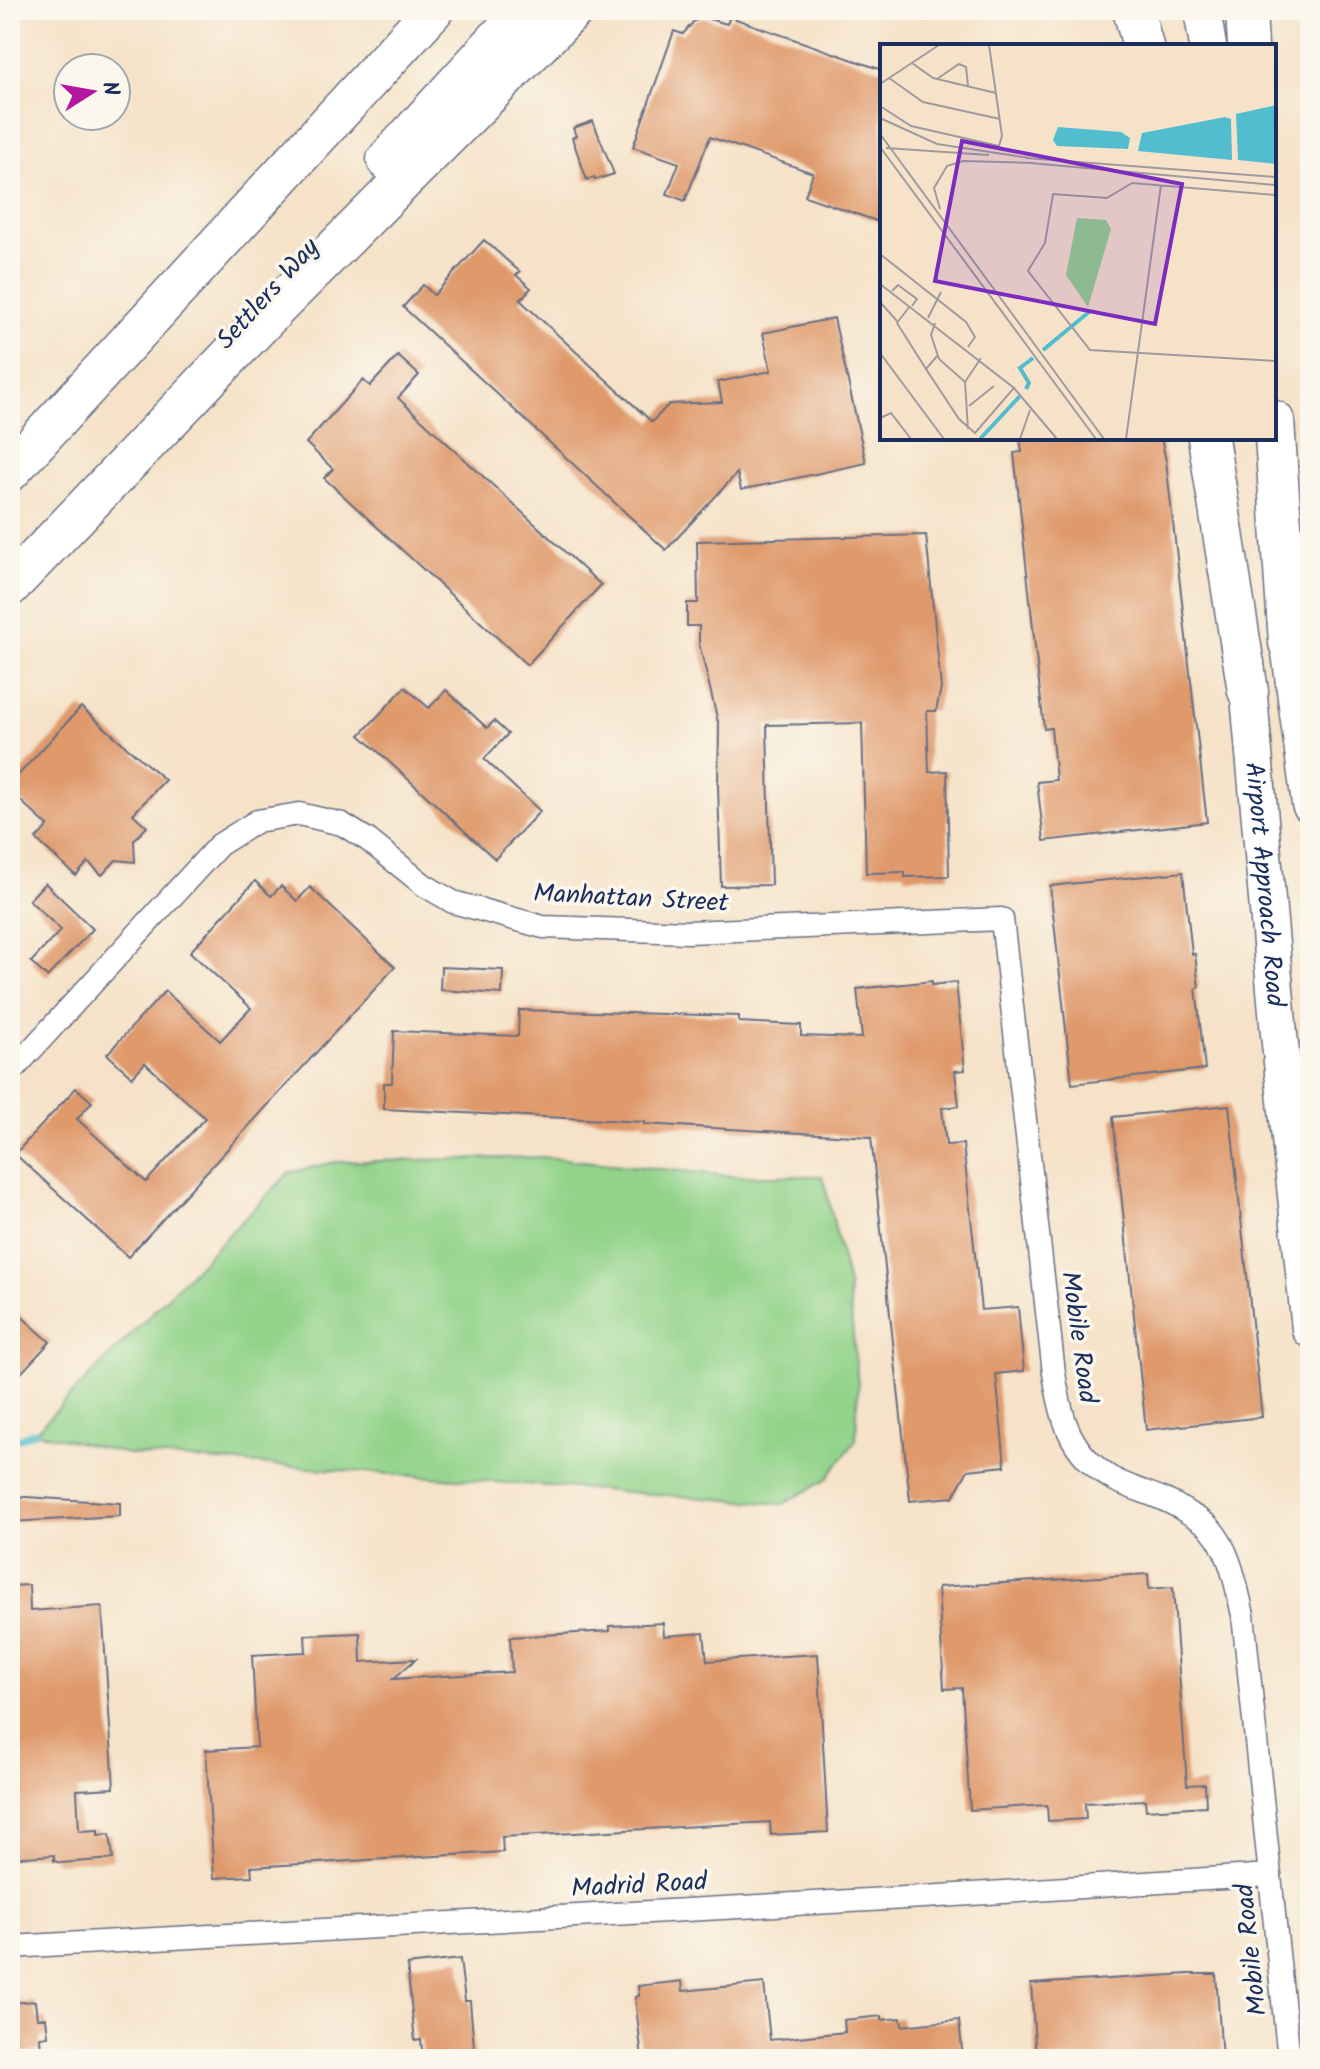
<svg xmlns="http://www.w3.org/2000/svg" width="1320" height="2069" font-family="Kalam,sans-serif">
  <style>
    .green { fill: #92d38a; stroke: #568174; stroke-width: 2 }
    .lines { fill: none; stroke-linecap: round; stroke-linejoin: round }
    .stream { stroke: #52bdce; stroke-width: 7 }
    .building { fill: #df996b }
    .street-casing { stroke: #676e83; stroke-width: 25 }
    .primary-casing { stroke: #676e83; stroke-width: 39 }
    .highway-casing { stroke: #676e83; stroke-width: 43 }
    .street { stroke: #fff; stroke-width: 22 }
    .primary { stroke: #fff; stroke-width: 36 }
    .highway { stroke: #fff; stroke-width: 40 }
    .labels { text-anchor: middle; stroke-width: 7; stroke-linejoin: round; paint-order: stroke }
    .street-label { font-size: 26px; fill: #1b2f5e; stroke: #fbf7ec }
    .inset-river { fill: none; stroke: #52bdce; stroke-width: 4 }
    .inset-road { fill: none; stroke: #9e9a9e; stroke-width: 2 }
    .view { fill: #7b2cbf; fill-opacity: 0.15; stroke: #7b2cbf; stroke-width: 4 }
    .inset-edge { fill: none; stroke: #1b2f5e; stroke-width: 4 }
  </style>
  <rect width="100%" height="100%" fill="#fbf7ec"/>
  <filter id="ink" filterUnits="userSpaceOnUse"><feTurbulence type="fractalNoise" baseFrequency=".0125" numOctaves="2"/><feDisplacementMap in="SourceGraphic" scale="16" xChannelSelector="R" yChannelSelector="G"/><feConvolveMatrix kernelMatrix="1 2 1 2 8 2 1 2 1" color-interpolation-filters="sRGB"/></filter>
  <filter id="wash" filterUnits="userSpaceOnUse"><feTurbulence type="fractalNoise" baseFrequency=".006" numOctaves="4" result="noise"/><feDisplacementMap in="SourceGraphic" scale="32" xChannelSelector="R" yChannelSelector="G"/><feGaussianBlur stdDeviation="1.8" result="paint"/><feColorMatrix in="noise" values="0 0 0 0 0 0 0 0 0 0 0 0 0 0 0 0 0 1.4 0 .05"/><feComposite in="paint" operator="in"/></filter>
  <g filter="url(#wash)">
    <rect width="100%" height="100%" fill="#f5e2c8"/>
    <path class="green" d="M543,1157L731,1176H823L848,1285L858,1385L856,1440L826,1480L783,1504L128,1454L35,1432L289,1173L335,1162Z"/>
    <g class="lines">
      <path class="stream" d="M10,1442L35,1432"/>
    </g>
    <g id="blocks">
      <g class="building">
        <path d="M702,17L727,24L730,17L882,70V223L805,196L813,173L710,137L685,201L667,194L679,163L633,147L674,31L683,34L694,21Z"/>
        <path d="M593,121L614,174L595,180L594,177L587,180L572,138L576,136L573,128Z"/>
        <path d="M484,240L520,272L516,275L531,288L520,300L652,422L669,404L722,402L718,382L771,371L763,333L834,318L866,463L741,490L737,473L666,550L403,307L423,285L434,295Z"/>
        <path d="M398,356L419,375L398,398L601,585L527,665L324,478L333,469L306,443L363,380L370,386Z"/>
        <path d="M1020,438H1161L1166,461L1207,822L1044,841L1037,782L1056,780L1051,728L1044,729L1014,453L1022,452Z"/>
        <path d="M926,535L941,688L936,711H927L929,772L947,771L949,876L905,877V872L866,873L862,723L767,725L771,885L721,886L718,785L719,726L699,643V626H687V603H698L697,541Z"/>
        <path d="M405,687L429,708L446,690L487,728L494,721L508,734L484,759L540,811L495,859L360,735Z"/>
        <path d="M81,707L165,780L133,814L147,827L134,840L135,862L116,860L102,875L88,862L76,876L36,839L48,826L10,791V784Z"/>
        <path d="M1183,872L1192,954H1195L1199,988H1196L1205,1069L1072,1084L1050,886Z"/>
        <path d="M255,881L271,896L281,886L297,901L310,887L395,967L128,1257L15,1154L76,1088L92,1102L77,1119L146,1182L205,1118L145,1063L132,1077L107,1054L165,991L220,1041L251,1008L190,952Z"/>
        <path d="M45,883L93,929L47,977L31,962L61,930L29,900Z"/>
        <path d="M441,967L503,970L502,994L440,990Z"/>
        <path d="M932,981V985L956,982L965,1070L955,1071L959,1106L942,1108L946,1145L963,1144L981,1310L1018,1307L1024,1371L996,1374L1005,1466L968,1470L953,1497L910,1501L871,1137L644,1124L645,1122L384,1109V1083H392L394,1031L518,1036L519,1010L739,1016V1022L801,1025V1036L862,1038L857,989Z"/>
        <path d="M1229,1105L1262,1417L1146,1430L1113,1117Z"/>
        <path d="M10,1306L50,1342L10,1385Z"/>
        <path d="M10,1496L120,1503V1516L10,1522Z"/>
        <path d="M1148,1574L1149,1589L1173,1587L1187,1785L1205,1784L1206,1806L1146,1810L1145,1800L1085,1803L1086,1819L1048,1821L1047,1805L970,1810L962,1688L944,1689L938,1587Z"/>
        <path d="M29,1585L30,1611L102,1606L114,1788L77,1790L79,1831L98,1830V1835L110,1834L113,1859L61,1863L54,1861V1855L10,1858V1586Z"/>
        <path d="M663,1623L664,1636L704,1633L707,1661L818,1654L828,1832L771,1835L770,1822L502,1837L503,1852L251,1867L252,1876L214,1878L206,1750L257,1747L252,1655L306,1652L305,1635L360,1633L361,1662L416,1659L393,1679L512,1672L510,1637L610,1631V1626Z"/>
        <path d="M460,1959L465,2001H470L475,2059H423L421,2040L415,2041L407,1965Z"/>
        <path d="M1188,1974H1216L1222,2059H1036L1031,1984Z"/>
        <path d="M682,1981L683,1991L764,1983L770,2040L845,2032L844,2020L882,2016V2020L901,2018L902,2026L959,2020L963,2059H642L635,1997L639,1996L638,1986Z"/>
        <path d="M35,2001L37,2018H46L48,2036L40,2037L41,2051L17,2054L12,2003Z"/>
      </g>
    </g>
  </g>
  <g filter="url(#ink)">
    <use href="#blocks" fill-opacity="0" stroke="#676e83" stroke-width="2"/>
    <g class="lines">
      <defs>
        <g id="street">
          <path d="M10,1073L219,845L257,821L299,814L342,824L368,840L424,885L453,902L543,927L689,932L1002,919L1054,1373C1061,1418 1069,1452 1111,1478C1135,1491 1162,1495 1185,1511C1193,1516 1204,1521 1210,1528C1231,1551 1236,1586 1243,1615L1289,2059"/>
          <path d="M10,1947L924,1897L1270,1875"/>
        </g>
        <g id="primary">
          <path d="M1202,10L1208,46"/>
          <path d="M1285,615L1310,804"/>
          <path id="s1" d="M1246,663L1279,1034L1310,1329"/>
        </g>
        <g id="highway">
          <path d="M1133,10L1143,46"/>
          <path d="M1246,10L1248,46"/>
          <path d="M387,160L524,10"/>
          <path d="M1274,421L1289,643"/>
          <path d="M1208,438L1248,691"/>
          <path d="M10,471L433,10"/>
          <path d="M10,586L277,307L573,10"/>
        </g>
      </defs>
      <use href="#street" class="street-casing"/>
      <use href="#primary" class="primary-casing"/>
      <use href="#highway" class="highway-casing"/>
      <use href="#street" class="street"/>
      <use href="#primary" class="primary"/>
      <use href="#highway" class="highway"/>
    </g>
  </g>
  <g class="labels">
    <g class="street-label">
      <text transform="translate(267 293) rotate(-48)" y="9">Settlers Way</text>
      <text dy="9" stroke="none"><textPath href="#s1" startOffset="222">Airport Approach Road</textPath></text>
      <text transform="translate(631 897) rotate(3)" y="9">Manhattan Street</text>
      <text transform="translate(1080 1337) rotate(82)" y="9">Mobile Road</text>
      <text transform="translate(639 1884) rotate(-3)" y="9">Madrid Road</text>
      <text transform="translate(1250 1950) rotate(-96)" y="9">Mobile Road</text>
    </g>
  </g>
  <g transform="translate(880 44)">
    <rect width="396" height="396" fill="#f5e2c8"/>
    <path d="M197,174L226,176L231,185L208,263L186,231Z" fill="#92d38a"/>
    <path d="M396,61V120L358,116L356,70ZM345,73L351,75L352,116L258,107L262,89ZM178,83L241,88L250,94L248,105L177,102L173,96Z" fill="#52bdce"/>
    <path class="inset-river" d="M163,306L209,268M146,345L149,339L140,324L153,314M100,395L140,352"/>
    <path class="inset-road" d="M32,19L53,34L116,49M9,34L43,58L120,75M57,35L79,20L86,23L88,42M0,40L59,1M0,62L31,82L119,102L122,92L109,1M0,74L57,100L150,114M0,90L224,395M0,103L216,395M6,104L109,111M146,114L396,133M150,119L396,141M396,151L252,139L227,154L173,150L165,199L148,227L210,306L396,317M60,165L54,144L67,122L83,117L154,119M0,210L86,278L95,293L88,303M0,240L134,344L95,389L79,375L46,325L57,312M12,247L18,241L37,255L32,262M0,258L17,277M30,262L17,279L46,325M48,274L61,248M55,279L51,291L59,315L85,338L88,385M0,309L64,395M85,338L101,314M134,344L177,395M89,362L114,342M0,374L11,369L31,395M140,395L150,366M246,395L281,141"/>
    <path class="view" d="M82,97L302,140L275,280L55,237Z"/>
    <rect width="396" height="396" class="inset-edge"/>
  </g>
  <rect width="1320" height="2069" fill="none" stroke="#fbf7ec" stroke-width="40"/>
  <g transform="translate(92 92) rotate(79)"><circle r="38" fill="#fbf7ec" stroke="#a1a7b3" stroke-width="2"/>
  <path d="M0-6L14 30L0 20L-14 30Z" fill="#b5179e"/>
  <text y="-12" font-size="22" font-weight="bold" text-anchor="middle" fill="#1b2f5e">N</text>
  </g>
</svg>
